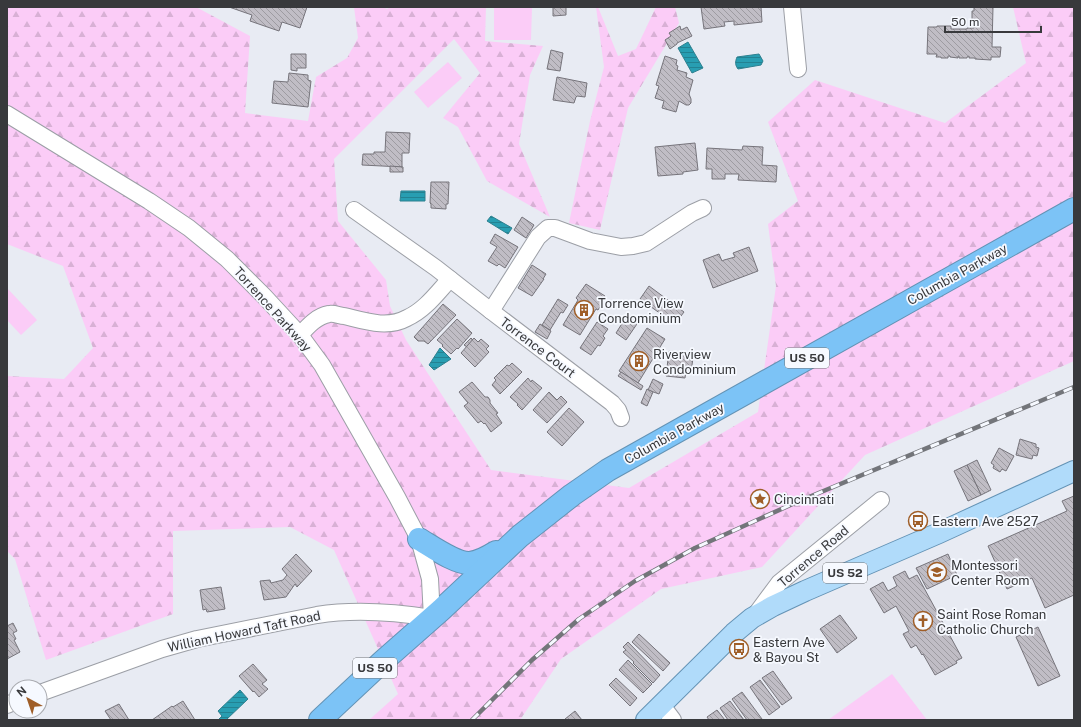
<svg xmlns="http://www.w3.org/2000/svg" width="1081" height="727" font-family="'Public Sans',sans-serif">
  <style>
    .forest { fill: url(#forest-firs) }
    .park { fill: #fbccf7 }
    .water { fill: url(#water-rules); stroke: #2d808f }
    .building { fill: url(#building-back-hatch); stroke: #76747b }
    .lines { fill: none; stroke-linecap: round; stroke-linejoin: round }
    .minor-casing { stroke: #9c9fa6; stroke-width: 18 }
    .major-casing { stroke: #6493b5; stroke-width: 22 }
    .highway-casing { stroke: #6493b5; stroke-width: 24 }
    .minor { stroke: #fff; stroke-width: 16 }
    .major { stroke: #b0dbfa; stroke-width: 20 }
    .highway { stroke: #7cc3f6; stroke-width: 22 }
    .rail-casing { stroke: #73757a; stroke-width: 4.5 }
    .rail { stroke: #f6f9ff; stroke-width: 3; stroke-dasharray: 9; stroke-linecap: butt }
    .labels { text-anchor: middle; stroke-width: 3.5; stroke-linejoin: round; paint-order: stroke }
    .shield { fill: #f6f9ff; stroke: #717376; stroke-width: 1 }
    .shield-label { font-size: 12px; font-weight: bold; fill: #38393c }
    .street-label { font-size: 13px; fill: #38393c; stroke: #f6f9ff }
    .poi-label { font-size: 13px; fill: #38393c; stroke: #f6f9ff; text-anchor: start }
  </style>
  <defs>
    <pattern id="forest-firs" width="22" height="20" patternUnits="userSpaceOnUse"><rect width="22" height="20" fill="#fbccf7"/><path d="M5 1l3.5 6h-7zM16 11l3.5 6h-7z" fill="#d8b0d5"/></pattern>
    <pattern id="water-rules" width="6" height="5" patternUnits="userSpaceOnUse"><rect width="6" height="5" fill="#289eb2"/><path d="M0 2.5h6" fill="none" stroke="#238292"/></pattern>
    <pattern id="building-back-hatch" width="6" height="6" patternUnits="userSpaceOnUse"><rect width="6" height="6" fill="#c0bdc5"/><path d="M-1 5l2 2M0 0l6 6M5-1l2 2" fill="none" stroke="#9d9ba1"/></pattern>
  </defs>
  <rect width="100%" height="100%" fill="#e8ebf3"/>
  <g class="forest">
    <path d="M7,7H196L250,36L245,113L308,121L316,77L347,58L358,38L354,7H383L387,9L390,7H486L485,41L543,46L530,75L519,144L550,217L487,181L458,127L443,118L480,73L454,39L334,159L338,221L386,280L390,306L406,340L491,470L629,488L758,412L776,286L768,224L798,201L768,122L815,80L945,123L1026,63L1013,7H1074V361L865,455L762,567L661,589L561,659L520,720H369L398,694L334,550L290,527L173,531V614L46,660L15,559L7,551V376L64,379L93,348L63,266L7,244Z"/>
    <path d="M596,7H598L618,56L636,49L656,7H675L679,23L628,108L600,230L569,223L590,121L604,67Z"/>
  </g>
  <g class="park">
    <path d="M494,7H532L531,40H494Z"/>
    <path d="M448,62L462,78L428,108L414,92Z"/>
    <path d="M7,288L37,320L21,335L7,320Z"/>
    <path d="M892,674L927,720H828Z"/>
  </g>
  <g class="water">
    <path d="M688,42L703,68L692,73L678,48Z"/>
    <path d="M759,54L763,61L761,65L738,69C735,65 735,62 737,57Z"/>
    <path d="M401,191H425V201H400Z"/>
    <path d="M491,216L512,228L508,234L487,221Z"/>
    <path d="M440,348L451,359L434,370L429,365Z"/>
    <path d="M240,690L248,699L226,720H218L222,716L218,711Z"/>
  </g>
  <g class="building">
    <path d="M229,7H307L300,28L282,22L279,31L250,21L252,15Z"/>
    <path d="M553,7H566V15L553,16Z"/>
    <path d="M701,7H761L762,22L734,25V21L724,22L725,26L704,29Z"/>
    <path d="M974,7H993L992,47H1001L1000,57H991V60L975,59V58H969V56L967,57V58H959V56H958V58L950,57V56H948V58H941V57H936L937,54H927L928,27H937V26H951V29H967V28H974V21H972V11H974Z"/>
    <path d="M680,26L681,30L687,27L692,36L677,43V44L670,49L665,40L671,36L669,33Z"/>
    <path d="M551,50L563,53L560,71L547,69Z"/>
    <path d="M291,54H306V68H297V71L291,70Z"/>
    <path d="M665,56L677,60L676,65L678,66L677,70L687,73L686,77L693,80L689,94L691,99V103L689,105H686L679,101L676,112L662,108L664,101L655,98L659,86L656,85Z"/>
    <path d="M289,73L308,75V80L311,81L308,107L272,103L274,81L288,82Z"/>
    <path d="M557,77L587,83L585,97L577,96L576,97L574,103L553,100Z"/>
    <path d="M386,132L410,133L409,153H402V167L362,165L363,154H374V152H385Z"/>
    <path d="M695,143L698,170L683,172V174L658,176L655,147Z"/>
    <path d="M743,146L763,147L762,165L777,166L776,182L738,180L739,174H725V179H712V169H706L707,148L742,150Z"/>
    <path d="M390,166L403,167V172H390Z"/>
    <path d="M431,182H449L448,204H446V209L431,208V204L430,203Z"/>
    <path d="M522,217L534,225L526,238L514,230Z"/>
    <path d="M495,234L518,247L505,268L499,264L497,266L488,261L497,247L490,243Z"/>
    <path d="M749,247L758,271L713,288L703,260L719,254L722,261L724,260L735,257L733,253Z"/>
    <path d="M532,265L546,274L543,279H544L532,296L518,288Z"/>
    <path d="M586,284L605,296L603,300H604L598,310L596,309L580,335L563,325L578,300L576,298Z"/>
    <path d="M649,286L684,312L675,324L640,299Z"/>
    <path d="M558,299L568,305L563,313L561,312L550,330L542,325Z"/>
    <path d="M443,304L456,315L428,344L424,341H418L414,337Z"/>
    <path d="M628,314L639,321L626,340L616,333Z"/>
    <path d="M457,319L472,333L458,349L457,348L451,354L442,346L443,345L437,340Z"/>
    <path d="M597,322L608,329L603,336L605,338L600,346L598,345L591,355L580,348Z"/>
    <path d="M540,324L551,331L547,339L535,332Z"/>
    <path d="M647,328L665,339L638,383L619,371Z"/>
    <path d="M471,338L473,340L467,347L464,345Z"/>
    <path d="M474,338L478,342L481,339L489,346L486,349L489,352L475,367L461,353Z"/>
    <path d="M669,351L685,353L684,357L693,358L691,372L686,371L685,378L666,376Z"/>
    <path d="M512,363L522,372L500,394L492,385L496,380L494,378L507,365L509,366Z"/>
    <path d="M621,372L643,386L641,390L618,376Z"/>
    <path d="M528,378L531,382L532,380L542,388L522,410L517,405L518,404L510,397Z"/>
    <path d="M653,379L663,384L659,394L648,390Z"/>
    <path d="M472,382L485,397H488L490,400V403L498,413L496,414L502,423L491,432L485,423L484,424L481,421L478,423L464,406L468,403L459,392Z"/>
    <path d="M647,389L653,392L647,406L641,403Z"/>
    <path d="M549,392L557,400L561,396L567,402L547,423L533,410Z"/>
    <path d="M569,408L584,422L562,446L547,432Z"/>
    <path d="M1020,439L1036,444V447L1039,448L1037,456L1033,455L1032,459L1016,455Z"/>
    <path d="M999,448L1014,456L1006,471L1002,469L1000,472L993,468L994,465L991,463Z"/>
    <path d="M977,460L991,490L981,495L967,465Z"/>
    <path d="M967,465L981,495L968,501L954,471Z"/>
    <path d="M1074,496V595L1045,608L1032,578L1007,589L988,546L1067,511L1062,501Z"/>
    <path d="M296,554L312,571L297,587L295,584L286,597L264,600L260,581L270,580L271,583L283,580L287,575L282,569Z"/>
    <path d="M948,554L957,575L927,589L916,568Z"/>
    <path d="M905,571L909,579L917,575L962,658L956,661L957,663L935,675L923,654L922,655L916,645L911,648L903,634L909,631L896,606L884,613L870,589L883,582L888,591L897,586L893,577Z"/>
    <path d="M221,587L225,609L207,612L206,609L203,610L200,590Z"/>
    <path d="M840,615L857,638L837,653L820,629Z"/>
    <path d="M13,623L17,631L13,633L16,639L14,640L20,652L7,659V626Z"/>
    <path d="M1038,627L1060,676L1038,686L1016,637Z"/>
    <path d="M639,634L670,663L663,671L632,642Z"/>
    <path d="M628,642L660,675L653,683L633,663L634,662L623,652L626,650L623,647Z"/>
    <path d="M628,660L652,684L643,693L619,670Z"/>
    <path d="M253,664L267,680L262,684L268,689L259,697L254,691L253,692L239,676Z"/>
    <path d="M773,671L792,698L782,705L762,678Z"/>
    <path d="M616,678L637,698L630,706L609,685Z"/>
    <path d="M760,680L780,707L769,715L750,687Z"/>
    <path d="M742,692L762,719L761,720H747L732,699Z"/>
    <path d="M183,701L195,720H152L172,706L173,707Z"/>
    <path d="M730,701L744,720H728L720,708Z"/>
    <path d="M119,704L129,720H111L105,711Z"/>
    <path d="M717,710L725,720H709L707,717Z"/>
    <path d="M575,711L582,720H566L565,719Z"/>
  </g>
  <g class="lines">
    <defs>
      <g id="minor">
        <path d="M792,7L798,69"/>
        <path d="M7,114L149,201L189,228L227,259L264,296L300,335L322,365L397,497L419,539L430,579L432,618C394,612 355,609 317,615L197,639L162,649L40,693"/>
        <path d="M354,210L436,268L491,311L612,403L618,410L621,418"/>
        <path d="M491,311L538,237L548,228H555L590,241L621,247L633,246L646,243L692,213L703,208"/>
        <path d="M300,335C308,326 317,316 329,314C334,313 340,316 344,316C365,321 387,329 407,318C425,310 437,293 450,279"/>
        <path d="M756,614L779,583L881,500"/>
        <path d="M661,704L673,720"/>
        <path d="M7,705L16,701"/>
      </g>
      <path id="major" d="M646,720L734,633L752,618L773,606L805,591L939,533L1074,471"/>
      <g id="highway">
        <path d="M419,539C431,546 456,564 470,563C479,562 488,557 496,552"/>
        <path d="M320,720L382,662L441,610L520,536L572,495L608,470L1074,209"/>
      </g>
    </defs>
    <use href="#minor" class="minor-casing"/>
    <use href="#major" class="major-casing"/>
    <use href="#highway" class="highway-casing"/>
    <use href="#minor" class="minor"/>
    <use href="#major" class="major"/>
    <use href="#highway" class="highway"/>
    <defs>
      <path id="rail" d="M472,720L532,660L579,619L635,581L695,548L797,502L1074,387"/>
    </defs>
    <use href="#rail" class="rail-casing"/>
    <use href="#rail" class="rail"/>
  </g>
  <defs>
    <symbol id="building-ring" viewBox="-11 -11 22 22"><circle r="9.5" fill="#f6f9ff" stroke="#9f5e28" stroke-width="1.5"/><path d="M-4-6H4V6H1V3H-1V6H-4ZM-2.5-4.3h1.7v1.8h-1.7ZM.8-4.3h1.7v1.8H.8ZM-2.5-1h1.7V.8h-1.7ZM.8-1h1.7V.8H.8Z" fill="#9f5e28"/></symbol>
    <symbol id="sight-ring" viewBox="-11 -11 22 22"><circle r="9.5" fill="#f6f9ff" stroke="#9f5e28" stroke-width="1.5"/><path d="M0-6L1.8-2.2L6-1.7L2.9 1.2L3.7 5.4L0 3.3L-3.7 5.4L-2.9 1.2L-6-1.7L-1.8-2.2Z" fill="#9f5e28"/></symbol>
    <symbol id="bus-ring" viewBox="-11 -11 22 22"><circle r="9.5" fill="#f6f9ff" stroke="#9f5e28" stroke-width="1.5"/><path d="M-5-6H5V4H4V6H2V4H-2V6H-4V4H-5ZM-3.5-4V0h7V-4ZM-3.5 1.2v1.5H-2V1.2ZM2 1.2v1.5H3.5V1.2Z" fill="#9f5e28"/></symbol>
    <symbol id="school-ring" viewBox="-11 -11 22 22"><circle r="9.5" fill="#f6f9ff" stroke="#9f5e28" stroke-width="1.5"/><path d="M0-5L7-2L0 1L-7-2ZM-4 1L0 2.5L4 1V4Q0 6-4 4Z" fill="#9f5e28"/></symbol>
    <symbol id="church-ring" viewBox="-11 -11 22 22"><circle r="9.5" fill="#f6f9ff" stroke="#9f5e28" stroke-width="1.5"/><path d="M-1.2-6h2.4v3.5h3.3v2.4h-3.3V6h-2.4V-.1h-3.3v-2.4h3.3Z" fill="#9f5e28"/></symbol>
  </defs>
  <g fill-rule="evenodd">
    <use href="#building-ring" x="573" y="299" width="22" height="22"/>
    <use href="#building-ring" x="628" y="350" width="22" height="22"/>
    <use href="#sight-ring" x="749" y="488" width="22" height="22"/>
    <use href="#bus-ring" x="907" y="510" width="22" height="22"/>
    <use href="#school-ring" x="926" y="561" width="22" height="22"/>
    <use href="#church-ring" x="912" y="610" width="22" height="22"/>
    <use href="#bus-ring" x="728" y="638" width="22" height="22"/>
  </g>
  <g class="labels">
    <g class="shield">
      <rect x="785" y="348" width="44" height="20" rx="3"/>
      <rect x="823" y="563" width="44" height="20" rx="3"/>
      <rect x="353" y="658" width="44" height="20" rx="3"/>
    </g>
    <g class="shield-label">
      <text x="807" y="362">US 50</text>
      <text x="845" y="577">US 52</text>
      <text x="375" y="672">US 50</text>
    </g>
    <g class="street-label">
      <text transform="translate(957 274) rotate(-29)" y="5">Columbia Parkway</text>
      <text transform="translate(273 309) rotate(48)" y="5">Torrence Parkway</text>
      <text transform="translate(538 347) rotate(37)" y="5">Torrence Court</text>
      <text transform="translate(674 433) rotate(-29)" y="5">Columbia Parkway</text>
      <text transform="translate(813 556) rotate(-40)" y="5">Torrence Road</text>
      <text transform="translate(244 631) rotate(-12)" y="5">William Howard Taft Road</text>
    </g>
    <g class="poi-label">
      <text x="598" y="308">Torrence View<tspan x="598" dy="15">Condominium</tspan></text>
      <text x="653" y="359">Riverview<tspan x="653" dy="15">Condominium</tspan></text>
      <text x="774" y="504">Cincinnati</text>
      <text x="932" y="526">Eastern Ave 2527</text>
      <text x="951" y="570">Montessori<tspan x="951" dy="15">Center Room</tspan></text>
      <text x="937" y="619">Saint Rose Roman<tspan x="937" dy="15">Catholic Church</tspan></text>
      <text x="753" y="647">Eastern Ave<tspan x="753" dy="15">&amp; Bayou St</tspan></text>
    </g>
  </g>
  <rect width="1081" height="727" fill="none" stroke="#38393c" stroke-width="16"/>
  <g transform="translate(28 699) rotate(320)"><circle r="19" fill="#f6f9ff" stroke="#aaacb1"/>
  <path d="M0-3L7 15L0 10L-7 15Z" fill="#9f5e28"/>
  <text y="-6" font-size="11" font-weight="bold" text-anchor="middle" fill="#38393c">N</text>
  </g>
  <path d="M945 26v6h96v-6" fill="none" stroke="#38393c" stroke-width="2"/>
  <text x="951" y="26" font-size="12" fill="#38393c" stroke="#f6f9ff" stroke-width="3" paint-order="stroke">50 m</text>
</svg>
